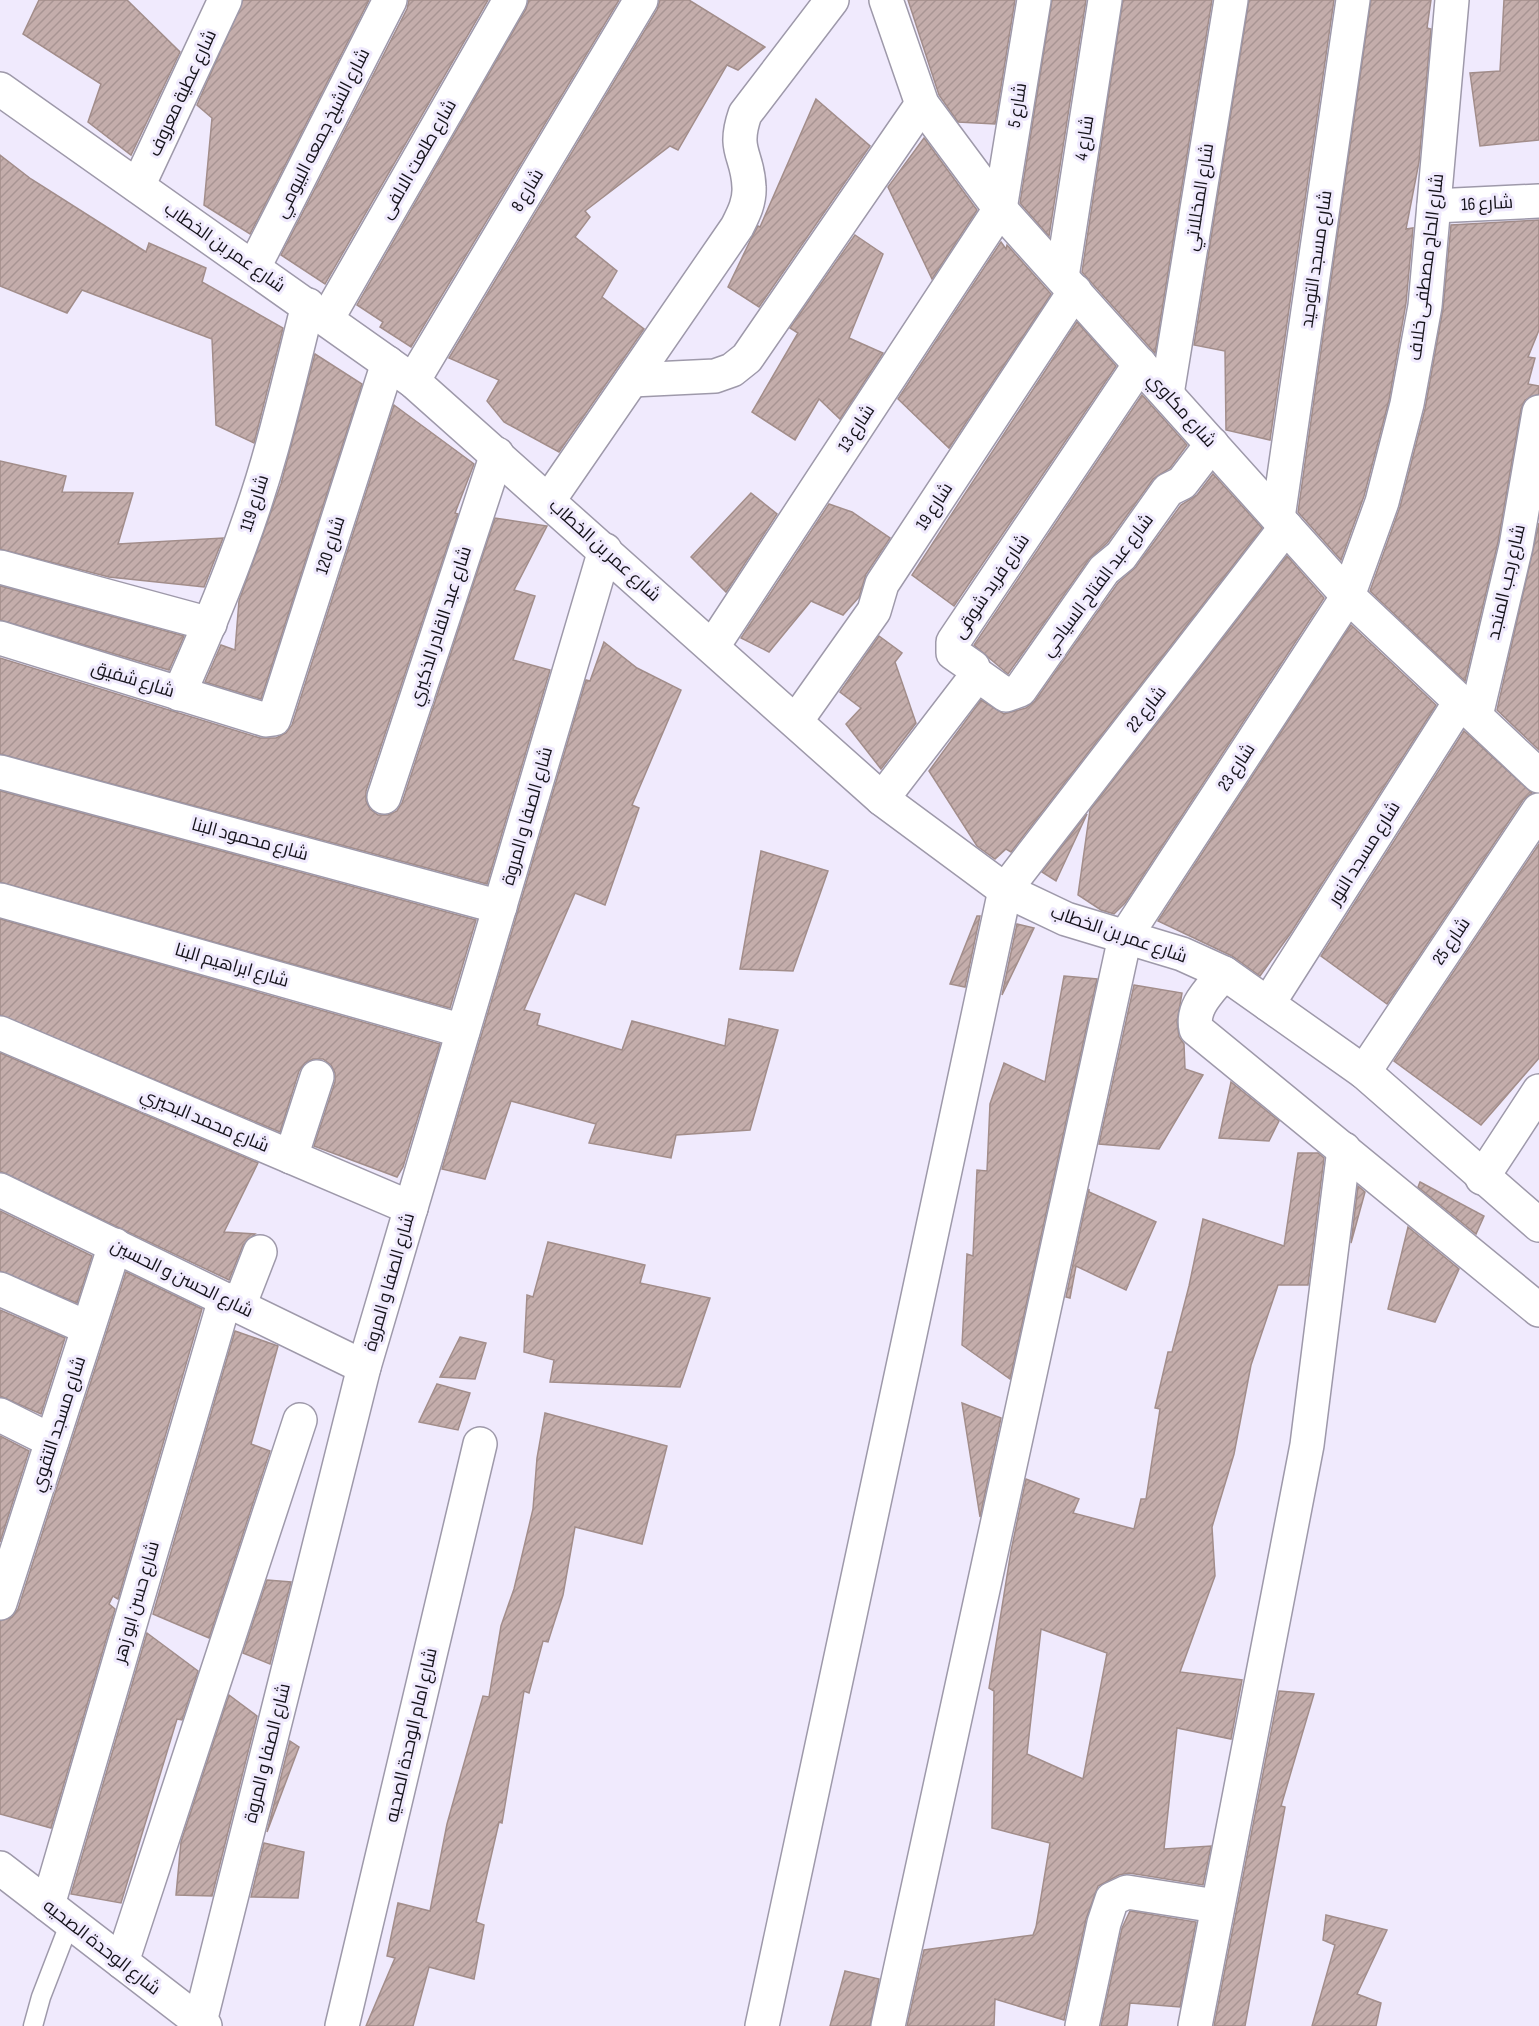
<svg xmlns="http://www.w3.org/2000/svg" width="1539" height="2026" font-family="'Sofia Sans Condensed',Cairo,sans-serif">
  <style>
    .building { fill: url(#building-hatch); stroke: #a28d8a; stroke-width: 1.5; fill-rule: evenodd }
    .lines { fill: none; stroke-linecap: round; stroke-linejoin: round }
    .lane-casing { stroke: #9e99aa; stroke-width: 21 }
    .street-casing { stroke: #9e99aa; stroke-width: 36 }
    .lane { stroke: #fff; stroke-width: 18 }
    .street { stroke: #fff; stroke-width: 33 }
    .labels { text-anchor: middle; stroke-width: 6; stroke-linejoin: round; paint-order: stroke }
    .street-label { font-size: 18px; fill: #141219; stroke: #f0eafd }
  </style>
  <defs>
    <pattern id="building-hatch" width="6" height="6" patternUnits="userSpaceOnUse" patternTransform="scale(1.5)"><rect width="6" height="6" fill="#c4adab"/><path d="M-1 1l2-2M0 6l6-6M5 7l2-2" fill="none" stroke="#a89493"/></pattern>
  </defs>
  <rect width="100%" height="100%" fill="#f0eafd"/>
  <g class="building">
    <path d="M39,0H127L180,52L131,155L88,122L101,84L23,34Z"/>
    <path d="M243,0H369L250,234L204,205L212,118L197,105Z"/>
    <path d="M409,0H488L325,284L281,255L407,9Z"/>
    <path d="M529,0H619L411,347L380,327L383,322L357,305L526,9Z"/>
    <path d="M660,0H689L765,47L738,70L727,65L678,150L670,146L585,211L590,217L575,237L617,271L602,297L644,329L559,452L504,422L487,401L499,380L449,358L657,10Z"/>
    <path d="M908,0H1015L995,124L958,122L939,95Z"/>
    <path d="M1052,0H1086L1049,236L1020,203Z"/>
    <path d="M1123,0H1212L1155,353L1082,272Z"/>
    <path d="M1249,0H1334L1270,440L1226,430L1225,351L1194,345Z"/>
    <path d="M1371,0H1431L1427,28L1431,29L1419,162L1406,229L1413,228L1406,303L1389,400L1364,496L1341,560L1298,512Z"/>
    <path d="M1504,0H1539V140L1480,146L1470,73L1500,71Z"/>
    <path d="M816,99L870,146L759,307L728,287L750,241L758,226L760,227Z"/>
    <path d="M924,138L977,210L932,279L888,187Z"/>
    <path d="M0,155L31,179L146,252L149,243L206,268L202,282L283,328L254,443L216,425L212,339L82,290L67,313L0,286Z"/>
    <path d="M1539,220V330L1528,357L1535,358L1528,384L1539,386V394L1525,400L1521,409L1498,542L1465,681L1370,591L1400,507L1425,409L1443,309L1451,225Z"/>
    <path d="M855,235L883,254L849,338L883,353L840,419L819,399L795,440L752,412L798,333L790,328Z"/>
    <path d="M1001,242L1006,249L1007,245L1051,294L949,448L898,399Z"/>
    <path d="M1077,322L1116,366L954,606L912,575Z"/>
    <path d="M315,354L362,384L261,699L205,682L221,645L235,650L239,601L281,484Z"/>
    <path d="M1142,395L1187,445L1170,468L1153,479L1107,543L1089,559L1008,674L974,645Z"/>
    <path d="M394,405L474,464L455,513L458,514L366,791V801L370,809L378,815H388L397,811L402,803L495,518L547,526L514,590L535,596L513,660L550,670L487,884L0,754V658L260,738H276L286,733L292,725Z"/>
    <path d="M0,461L66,476L62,492L133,493L118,544L223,538L204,587L109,577L0,549Z"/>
    <path d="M1213,474L1262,528L1011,852L1006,849L995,859L977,846L929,771L981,700L1004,714L1026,708L1035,701L1118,583L1136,567L1181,505L1197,495Z"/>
    <path d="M751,493L777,514L726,592L691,557Z"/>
    <path d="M829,504L852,512L890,538L866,574L859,597L843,615L811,601L769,652L741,638Z"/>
    <path d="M1539,523V750L1497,710Z"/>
    <path d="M1287,556L1324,598L1125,903L1114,914L1101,910L1078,895L1090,810Z"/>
    <path d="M0,586L184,636L169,670L0,620Z"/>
    <path d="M1351,625L1436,705L1290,934L1260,976L1232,956L1158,921Z"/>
    <path d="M879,636L902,653L895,662L916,723L881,769L846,724L861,708L840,692Z"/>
    <path d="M604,642L637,668L681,690L632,805L639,808L605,905L575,893L524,1010L540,1014L537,1025L622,1050L632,1021L725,1046L729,1019L778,1030L750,1130L676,1135L671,1158L589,1143L596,1124L511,1101L485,1179L442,1169L586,680L590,681Z"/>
    <path d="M1464,731L1532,793L1523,800L1387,1004L1321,956Z"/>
    <path d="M0,791L476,920L450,1008L0,882Z"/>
    <path d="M1087,814L1056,881L1042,872Z"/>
    <path d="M1539,844V1058L1481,1125L1394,1061Z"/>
    <path d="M761,851L828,871L793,971L740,969Z"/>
    <path d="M977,916H980L965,987L950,984Z"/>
    <path d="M0,919L440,1044L403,1167L397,1177L314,1146L335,1082V1073L331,1065L323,1059H313L305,1063L299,1071L280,1132L0,1015Z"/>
    <path d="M1017,924L1034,928L1002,995Z"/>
    <path d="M1064,976L1097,979L1010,1379L962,1345L967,1254L973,1256L977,1170L987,1171L990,1104L1004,1063L1045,1082Z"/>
    <path d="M1134,985L1182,993L1177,1022L1179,1037L1184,1044L1185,1069L1203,1075L1159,1149L1099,1144Z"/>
    <path d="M0,1053L258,1163L224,1232L255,1234L243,1245L229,1280L0,1171Z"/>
    <path d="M1231,1082L1279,1121L1269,1141L1219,1138Z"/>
    <path d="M1298,1153H1318L1324,1158L1308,1285H1278L1251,1365L1234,1454L1212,1527L1215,1576L1180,1672L1242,1680L1231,1739L1177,1728L1164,1849L1211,1846L1203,1885L1129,1873L1119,1875L1098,1886L1086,1919L1064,2020L995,1999L994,2026H907L924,1950L1033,1935L1036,1927L1050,1843L992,1828L994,1691L989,1688L1011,1551L1026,1479L1079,1499L1073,1513L1134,1529L1141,1499H1146L1160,1409L1155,1408L1168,1352H1172L1189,1286L1203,1219L1284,1246ZM1041,1629L1107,1653L1083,1779L1027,1754Z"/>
    <path d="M1420,1182L1484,1216L1476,1234L1418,1187Z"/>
    <path d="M1358,1186L1365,1192L1351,1243Z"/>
    <path d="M1089,1189V1192L1156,1222L1126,1290L1076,1266L1070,1298L1066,1297Z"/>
    <path d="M0,1211L92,1256L77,1303L0,1271Z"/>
    <path d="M1408,1227L1459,1269L1435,1322L1388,1309Z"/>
    <path d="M548,1242L645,1265L640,1283L710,1298L680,1387L550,1382L554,1360L524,1352L527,1295L533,1297Z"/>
    <path d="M126,1272L202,1309L118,1599L113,1596L109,1604L115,1609L51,1828L0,1814V1621L12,1617L18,1609Z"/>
    <path d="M0,1310L65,1338L41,1414L0,1396Z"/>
    <path d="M235,1331L278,1346L251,1444L270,1451L209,1638L153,1614Z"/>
    <path d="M460,1337L486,1343L475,1379L440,1377Z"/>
    <path d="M437,1384L470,1393L458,1430L419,1422Z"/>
    <path d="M962,1403L1001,1418L980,1517Z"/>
    <path d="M545,1413L667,1446L642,1544L575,1527L563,1595L548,1642L543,1641L529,1693L524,1691L502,1823L499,1822L476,1922L484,1925L474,1979L429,1967L413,2026H366L395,1958L387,1956L398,1903L430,1911L447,1824L483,1696L489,1697L501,1626L514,1589L533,1509L537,1458Z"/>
    <path d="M0,1436L29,1451L0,1542Z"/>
    <path d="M267,1580L291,1582L270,1664L243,1653Z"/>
    <path d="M147,1633L198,1671L182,1720L177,1719L121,1903L71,1894Z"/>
    <path d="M1279,1691L1314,1694L1281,1806L1285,1807L1245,2026H1214Z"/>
    <path d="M229,1695L257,1716L212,1896L176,1895L181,1842Z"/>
    <path d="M290,1741L299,1747L267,1832Z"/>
    <path d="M264,1843L304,1852L298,1898L251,1897Z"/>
    <path d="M1130,1911L1196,1922L1180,2007L1130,2003L1127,2026H1101L1122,1928Z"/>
    <path d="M1326,1915L1387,1930L1357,1994L1381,2003L1376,2026H1312L1335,1945L1323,1940Z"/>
    <path d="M845,1971L879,1979L870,2026H830Z"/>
  </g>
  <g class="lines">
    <defs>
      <path id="lane" d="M33,2026L41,1997L70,1922"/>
      <g id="street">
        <path d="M886,0L922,104L1000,209L1348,596L1539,776"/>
        <path d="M0,89L413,381L882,799L1005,890L1066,919L1182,954L1224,973L1364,1072L1539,1225"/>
        <path d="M138,186L225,0"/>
        <path d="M1434,206L1539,201"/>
        <path d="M254,267L390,0"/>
        <path d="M1062,277L1105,0"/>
        <path d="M327,319L510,0"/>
        <path d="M632,380L715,376L732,370L747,358L922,104"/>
        <path d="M413,381L641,0"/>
        <path d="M1167,394L1231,0"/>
        <path d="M549,500L737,227C743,215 750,202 749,187C748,154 732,152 745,114L832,0"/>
        <path d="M1278,518L1353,0"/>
        <path d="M0,567L210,624"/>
        <path d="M0,638L266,720L274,719L388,363"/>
        <path d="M713,646L1000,209L1034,0"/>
        <path d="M975,673L1006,695L1020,690L1104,570L1121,556L1168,490L1182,483L1212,444"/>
        <path d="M179,694C215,613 249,531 272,447C285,400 296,352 308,305"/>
        <path d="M1476,716L1516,546L1539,412"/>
        <path d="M796,721L874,611L882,584L1075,291"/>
        <path d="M0,772L500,907"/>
        <path d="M384,797L497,454"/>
        <path d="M882,799L974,679L973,667L953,653V642L1140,364"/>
        <path d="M0,900L463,1031"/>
        <path d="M1224,973C1211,990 1191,1006 1196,1029L1539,1310"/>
        <path d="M1268,1004L1460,702"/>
        <path d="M0,1033L411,1208"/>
        <path d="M1364,1072L1539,810"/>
        <path d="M291,1157L317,1077"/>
        <path d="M1482,1178L1539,1091"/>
        <path d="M0,1190L364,1367"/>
        <path d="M0,1289L88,1328"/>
        <path d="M239,1306L260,1252"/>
        <path d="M0,1415L52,1441"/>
        <path d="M0,1603L115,1245"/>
        <path d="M0,1868L205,2026"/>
        <path d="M48,1905L225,1299"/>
        <path d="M122,1962L300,1420"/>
        <path d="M200,2022L364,1367L605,550"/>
        <path d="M342,2026L480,1444"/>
        <path d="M762,2026L1005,890L1286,527"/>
        <path d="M888,2026L1125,937L1348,596L1382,502L1407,404L1425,306L1452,0"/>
        <path d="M1082,2026L1104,1923L1112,1899L1127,1892L1216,1906"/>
        <path d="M1195,2026L1307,1445L1344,1149"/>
      </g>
    </defs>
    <use href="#lane" class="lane-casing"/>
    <use href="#street" class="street-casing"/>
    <use href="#lane" class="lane"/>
    <use href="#street" class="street"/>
  </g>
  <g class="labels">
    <g class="street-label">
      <text transform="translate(182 93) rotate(-65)" y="6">شارع عطية معروف</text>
      <text transform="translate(1017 105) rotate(-81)" y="6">شارع 5</text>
      <text transform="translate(322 133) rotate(-63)" y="6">شارع الشيخ جمعه البيومي</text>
      <text transform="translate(1084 138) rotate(-81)" y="6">شارع 4</text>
      <text transform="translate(418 159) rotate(-60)" y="6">شارع طلعت الالفى</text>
      <text transform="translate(527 190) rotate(-59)" y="6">شارع 8</text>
      <text transform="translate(1199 197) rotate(-81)" y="6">شارع المخللاتي</text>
      <text transform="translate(1487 203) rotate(-3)" y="6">شارع 16</text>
      <text transform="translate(225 247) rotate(35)" y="6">شارع عمر بن الخطاب</text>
      <text transform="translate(1316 259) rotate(-82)" y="6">شارع مسجد التوحيد</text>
      <text transform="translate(1426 267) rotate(-83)" y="6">شارع الحاج مصطفى خلاف</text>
      <text transform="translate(1182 410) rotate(48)" y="6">شارع مكاوي</text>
      <text transform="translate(856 428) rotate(-57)" y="6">شارع 13</text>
      <text transform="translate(254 503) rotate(-72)" y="6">شارع 119</text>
      <text transform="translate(934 506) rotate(-57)" y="6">شارع 19</text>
      <text transform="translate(330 545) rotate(-72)" y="6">شارع 120</text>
      <text transform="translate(605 550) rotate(42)" y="6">شارع عمر بن الخطاب</text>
      <text transform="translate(1506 582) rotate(-77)" y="6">شارع رجب المنجد</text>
      <text transform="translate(1097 585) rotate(-53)" y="6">شارع عبد الفتاح السياحي</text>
      <text transform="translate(991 586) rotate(-56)" y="6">شارع فريد شوقى</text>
      <text transform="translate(440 626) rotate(-72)" y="6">شارع عبد القادر الذكيري</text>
      <text transform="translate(133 679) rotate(17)" y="6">شارع شفيق</text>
      <text transform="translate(1146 709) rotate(-52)" y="6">شارع 22</text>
      <text transform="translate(1236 767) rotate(-57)" y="6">شارع 23</text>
      <text transform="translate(527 816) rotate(-74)" y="6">شارع الصفا و المروة</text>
      <text transform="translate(250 839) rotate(15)" y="6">شارع محمود البنا</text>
      <text transform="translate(1364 853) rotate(-58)" y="6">شارع مسجد النور</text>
      <text transform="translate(1119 934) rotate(19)" y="6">شارع عمر بن الخطاب</text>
      <text transform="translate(1451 941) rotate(-56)" y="6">شارع 25</text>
      <text transform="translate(232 965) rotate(16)" y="6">شارع ابراهيم البنا</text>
      <text transform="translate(205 1120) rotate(23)" y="6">شارع محمد البحيري</text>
      <text transform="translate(182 1278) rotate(26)" y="6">شارع الحسن و الحسين</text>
      <text transform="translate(389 1282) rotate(-74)" y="6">شارع الصفا و المروة</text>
      <text transform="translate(58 1424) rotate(-72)" y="6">شارع مسجد التقوي</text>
      <text transform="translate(136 1602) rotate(-74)" y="6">شارع حسن ابو زهر</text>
      <text transform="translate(411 1735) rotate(-77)" y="6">شارع امام الوحدة الصحيه</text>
      <text transform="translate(267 1753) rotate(-76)" y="6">شارع الصفا و المروة</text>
      <text transform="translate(102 1947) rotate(38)" y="6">شارع الوحدة الصحيه</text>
    </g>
  </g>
</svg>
